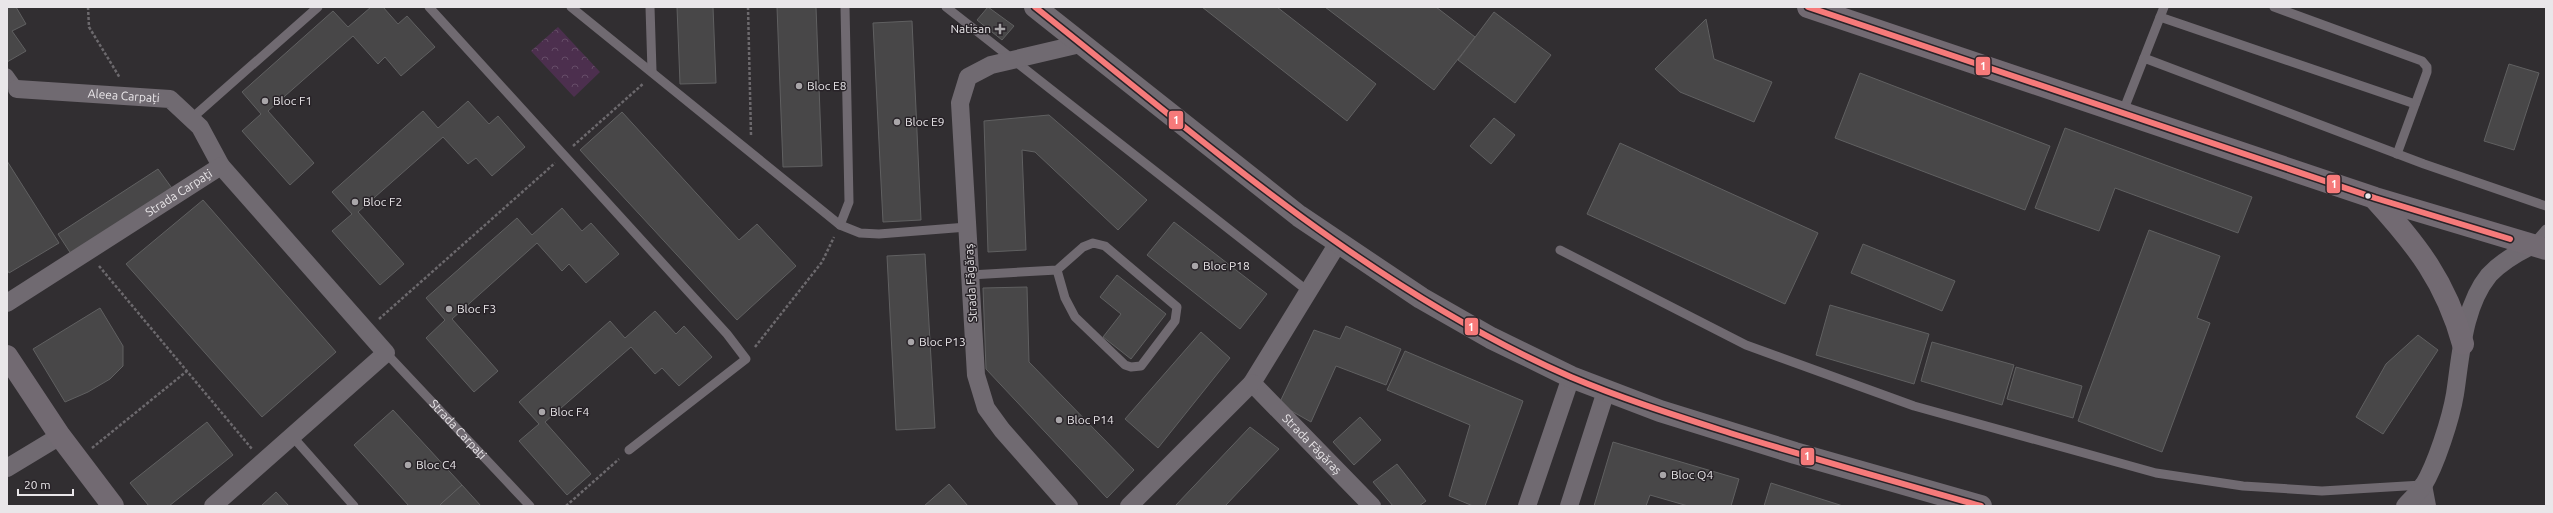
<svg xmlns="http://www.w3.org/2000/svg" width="2553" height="513" font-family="Ubuntu,sans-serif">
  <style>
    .park { fill: url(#park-crowns) }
    .building { fill: #484748; stroke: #606061 }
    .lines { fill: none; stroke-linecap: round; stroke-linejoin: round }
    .path { stroke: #6c696d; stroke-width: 2.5; stroke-dasharray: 3 2; stroke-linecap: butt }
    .service { stroke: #706a71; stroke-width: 9 }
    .pedestrian { stroke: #706a71; stroke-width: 13 }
    .minor { stroke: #706a71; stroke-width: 18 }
    .tertiary { stroke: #706a71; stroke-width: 22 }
    .primary { stroke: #726a72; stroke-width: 22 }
    .bus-1-casing { stroke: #282328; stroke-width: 9 }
    .bus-1 { stroke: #f67a7a; stroke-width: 6 }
    .poi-dot { fill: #a9a6a9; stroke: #282328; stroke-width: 1.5 }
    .bus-dot { fill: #e9e6e9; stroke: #282328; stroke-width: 1.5 }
    .labels { text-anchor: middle; stroke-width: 3; stroke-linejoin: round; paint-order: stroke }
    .poi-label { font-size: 12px; fill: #e9e6e9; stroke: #282328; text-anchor: start }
    .street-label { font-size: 12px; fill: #e9e6e9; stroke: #282328 }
    .line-badge { stroke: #282328; stroke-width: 1.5 }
    .badge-label { font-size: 11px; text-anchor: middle; font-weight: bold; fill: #fff }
  </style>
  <defs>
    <pattern id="park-crowns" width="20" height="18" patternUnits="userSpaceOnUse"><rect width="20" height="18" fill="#4c2f4e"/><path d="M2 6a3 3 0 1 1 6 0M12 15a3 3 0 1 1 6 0" fill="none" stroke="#664d68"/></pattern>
  </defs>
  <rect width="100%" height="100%" fill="#312e31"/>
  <path class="park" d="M558,27L600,72L574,97L531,51Z"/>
  <g class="building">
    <path d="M7,7H16L26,24L12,31L26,51L7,62Z"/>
    <path d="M371,7H383L398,24L407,16L435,47L401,76L385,57L378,64L353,36L268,111L314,163L290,185L242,131L261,114L242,92L333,11L348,27Z"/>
    <path d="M677,7H713L716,83L680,84Z"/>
    <path d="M777,7H816L822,166L783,167Z"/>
    <path d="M988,7L1014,26L1002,40L977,20Z"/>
    <path d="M1202,7H1277L1376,84L1347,121Z"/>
    <path d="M1325,7H1436L1475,37L1434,90Z"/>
    <path d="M1494,12L1551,55L1515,103L1458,60Z"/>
    <path d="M1706,19L1714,59L1772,82L1754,122L1680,92L1655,69Z"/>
    <path d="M912,21L921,220L883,222L873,23Z"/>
    <path d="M2509,64L2539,73L2514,150L2484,141Z"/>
    <path d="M1860,73L2050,146L2025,210L1835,138Z"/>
    <path d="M468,101L489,124L498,116L525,147L492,176L476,158L468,164L443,137L358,212L404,264L380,285L332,231L352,214L332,192L423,111L438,128Z"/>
    <path d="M622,112L739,240L757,224L796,266L737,320L580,150Z"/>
    <path d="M1049,115L1147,200L1118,230L1035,152L1022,150L1026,250L988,252L984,121Z"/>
    <path d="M1494,118L1515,135L1491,164L1470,146Z"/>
    <path d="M2065,128L2252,197L2238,233L2115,188L2099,231L2035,208Z"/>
    <path d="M1620,143L1818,233L1785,304L1587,214Z"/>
    <path d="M7,161L59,243L9,273L7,269Z"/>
    <path d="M158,169L174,191L73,257L58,234Z"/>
    <path d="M203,200L336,352L262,417L126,264Z"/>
    <path d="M562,208L582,231L591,223L619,254L586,283L569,264L562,271L537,243L452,319L498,371L474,392L426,338L445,320L426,298L517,218L532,235Z"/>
    <path d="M1174,222L1267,294L1240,329L1147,255Z"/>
    <path d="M2149,230L2220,256L2197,318L2210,323L2162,452L2078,421Z"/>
    <path d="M1863,244L1955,281L1942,311L1851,273Z"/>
    <path d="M925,254L935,428L896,430L887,256Z"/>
    <path d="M1117,275L1166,314L1131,359L1103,337L1121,314L1100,297Z"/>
    <path d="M1027,287L1029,362L1134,470L1107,498L986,369L983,288Z"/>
    <path d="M1830,305L1929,334L1914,384L1816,355Z"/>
    <path d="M100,308L123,346V366L110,379L88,392L65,402L33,349Z"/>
    <path d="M655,311L676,334L684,326L712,357L679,386L662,368L655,374L631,347L545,422L591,474L567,495L519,441L539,424L519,402L610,321L625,338Z"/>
    <path d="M1346,326L1401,349L1386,385L1336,366L1311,422L1279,404L1314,330L1340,339Z"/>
    <path d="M1201,332L1230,358L1158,448L1125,419Z"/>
    <path d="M2418,335L2438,350L2383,434L2356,417L2386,364Z"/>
    <path d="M1932,342L2014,365L2002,405L1921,381Z"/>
    <path d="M1405,351L1523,401L1485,506H1473L1449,496L1470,425L1387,390Z"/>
    <path d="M2016,367L2082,386L2073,418L2007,399Z"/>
    <path d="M393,410L462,485L439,506H409L354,445Z"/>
    <path d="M1360,417L1381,440L1354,465L1333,442Z"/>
    <path d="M207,422L233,455L169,506H149L130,483Z"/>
    <path d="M1250,427L1279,449L1225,506H1175Z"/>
    <path d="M1613,442L1739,479L1731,506H1688L1650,495L1646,506H1594Z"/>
    <path d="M1397,464L1426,501L1419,506H1393L1373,482Z"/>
    <path d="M1771,483L1843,506H1764Z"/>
    <path d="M949,484L968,506H924Z"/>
    <path d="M462,485L481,506H439L442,503Z"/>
    <path d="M276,492L289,506H261Z"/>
  </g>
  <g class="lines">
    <g class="path">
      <path d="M88,7L89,27L120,78"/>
      <path d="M748,7L751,135"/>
      <path d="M573,146L644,83"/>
      <path d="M99,266L252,449"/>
      <path d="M379,319L555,163"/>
      <path d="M755,347L822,262L834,237"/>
      <path d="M92,448L187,371"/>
      <path d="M566,506L619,459"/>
    </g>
    <g class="service">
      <path d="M429,7L727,334L746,359L629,450"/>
      <path d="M571,7L840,225L860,233L879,234L967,227"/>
      <path d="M650,7L652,71"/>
      <path d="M946,7L1309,292"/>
      <path d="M2274,7L2422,61L2427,67V72L2397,154"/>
      <path d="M2160,17L2415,104"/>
      <path d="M2144,58L2164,7"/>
      <path d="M2122,114L2144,58L2424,164L2546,206"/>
      <path d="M192,118L318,7"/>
      <path d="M840,225L849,202L845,7"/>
      <path d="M2532,245L2546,229"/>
      <path d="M1560,250L1746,345L1914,406L2156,473L2243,486L2322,491L2422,485"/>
      <path d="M970,275L1057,270L1083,247L1093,243L1105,246L1177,307L1175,321L1141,366L1131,367L1125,365L1075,317L1065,298L1057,270"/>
      <path id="s1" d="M386,353L530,506"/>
      <path d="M292,436L354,506"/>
    </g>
    <path class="pedestrian" d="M7,75L17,89"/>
    <g class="minor">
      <path id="s2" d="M17,89L170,99L200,127L221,166"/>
      <path id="s3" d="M1338,243L1252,383L1372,506"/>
      <path id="s4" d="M7,303L221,166L386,353L213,506"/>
      <path d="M7,468L60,436"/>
      <path d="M2423,485L2427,506"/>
      <path d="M1069,506L1002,430L986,408L976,375L960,103L968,77L991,65L1080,44"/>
      <path d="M1129,506L1252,383"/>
      <path d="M1527,506L1571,377"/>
      <path d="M1569,506L1606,391"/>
      <path d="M2405,506C2411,499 2418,493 2423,486C2436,465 2451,418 2455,394C2461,355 2463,307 2489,275C2501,262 2515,254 2531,246"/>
    </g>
    <path class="tertiary" d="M1035,7L1299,216L1421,298L1491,338L1571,377L1660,411L1795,453L1981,506"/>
    <g class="primary">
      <path d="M1808,7L2375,198L2546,249"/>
      <path d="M2375,199C2417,245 2446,282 2463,344"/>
      <path d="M7,356L60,436L113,506"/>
    </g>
    <defs>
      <g id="bus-1">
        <path d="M1035,7C1204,141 1371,290 1571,377C1623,399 1677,416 1730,433C1813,459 1897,482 1981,506"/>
        <path d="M1808,7L2375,198L2510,239"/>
      </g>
    </defs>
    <use href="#bus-1" class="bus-1-casing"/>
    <use href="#bus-1" class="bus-1"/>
  </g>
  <g class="poi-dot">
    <path d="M998 23h4v4h4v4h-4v4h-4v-4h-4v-4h4z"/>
    <circle cx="799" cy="86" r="4"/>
    <circle cx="265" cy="101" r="4"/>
    <circle cx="897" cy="122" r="4"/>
    <circle cx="355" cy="202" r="4"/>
    <circle cx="1195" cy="266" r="4"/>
    <circle cx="449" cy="309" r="4"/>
    <circle cx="911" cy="342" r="4"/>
    <circle cx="542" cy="412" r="4"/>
    <circle cx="1059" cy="420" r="4"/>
    <circle cx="408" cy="465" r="4"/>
    <circle cx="1663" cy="475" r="4"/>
  </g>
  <circle class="bus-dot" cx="2368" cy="196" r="3.5"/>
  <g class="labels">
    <g class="poi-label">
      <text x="991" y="33" text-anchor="end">Natisan</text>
      <text x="807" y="90">Bloc E8</text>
      <text x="273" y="105">Bloc F1</text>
      <text x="905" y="126">Bloc E9</text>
      <text x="363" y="206">Bloc F2</text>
      <text x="1203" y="270">Bloc P18</text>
      <text x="457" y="313">Bloc F3</text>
      <text x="919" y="346">Bloc P13</text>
      <text x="550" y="416">Bloc F4</text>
      <text x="1067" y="424">Bloc P14</text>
      <text x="416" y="469">Bloc C4</text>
      <text x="1671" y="479">Bloc Q4</text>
    </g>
    <g class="street-label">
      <text dy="4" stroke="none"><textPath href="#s2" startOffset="107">Aleea Carpați</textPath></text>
      <text dy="4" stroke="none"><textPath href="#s4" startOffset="204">Strada Carpați</textPath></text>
      <text transform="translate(971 283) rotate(-93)" y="4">Strada Făgăraș</text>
      <text dy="4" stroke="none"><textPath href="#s1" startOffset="105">Strada Carpați</textPath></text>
      <text dy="4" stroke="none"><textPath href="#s3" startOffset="250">Strada Făgăraș</textPath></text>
    </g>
  </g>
  <g class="line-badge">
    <rect x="1975" y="56" width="16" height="20" rx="4" fill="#f67a7a"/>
    <rect x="1168" y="110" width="16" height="20" rx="4" fill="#f67a7a"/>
    <rect x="2326" y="174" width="15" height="20" rx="4" fill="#f67a7a"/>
    <rect x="1464" y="317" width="15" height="19" rx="4" fill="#f67a7a"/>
    <rect x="1800" y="447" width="15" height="19" rx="4" fill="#f67a7a"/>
  </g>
  <g class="badge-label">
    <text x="1983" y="70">1</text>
    <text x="1176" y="124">1</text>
    <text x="2334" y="188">1</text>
    <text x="1471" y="331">1</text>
    <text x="1807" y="460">1</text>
  </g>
  <rect width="2553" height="513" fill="none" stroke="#e9e6e9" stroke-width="16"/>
  <path d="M18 489v6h55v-6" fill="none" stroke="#e9e6e9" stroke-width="2"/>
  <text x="24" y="489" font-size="12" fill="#e9e6e9" stroke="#282328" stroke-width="3" paint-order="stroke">20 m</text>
</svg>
